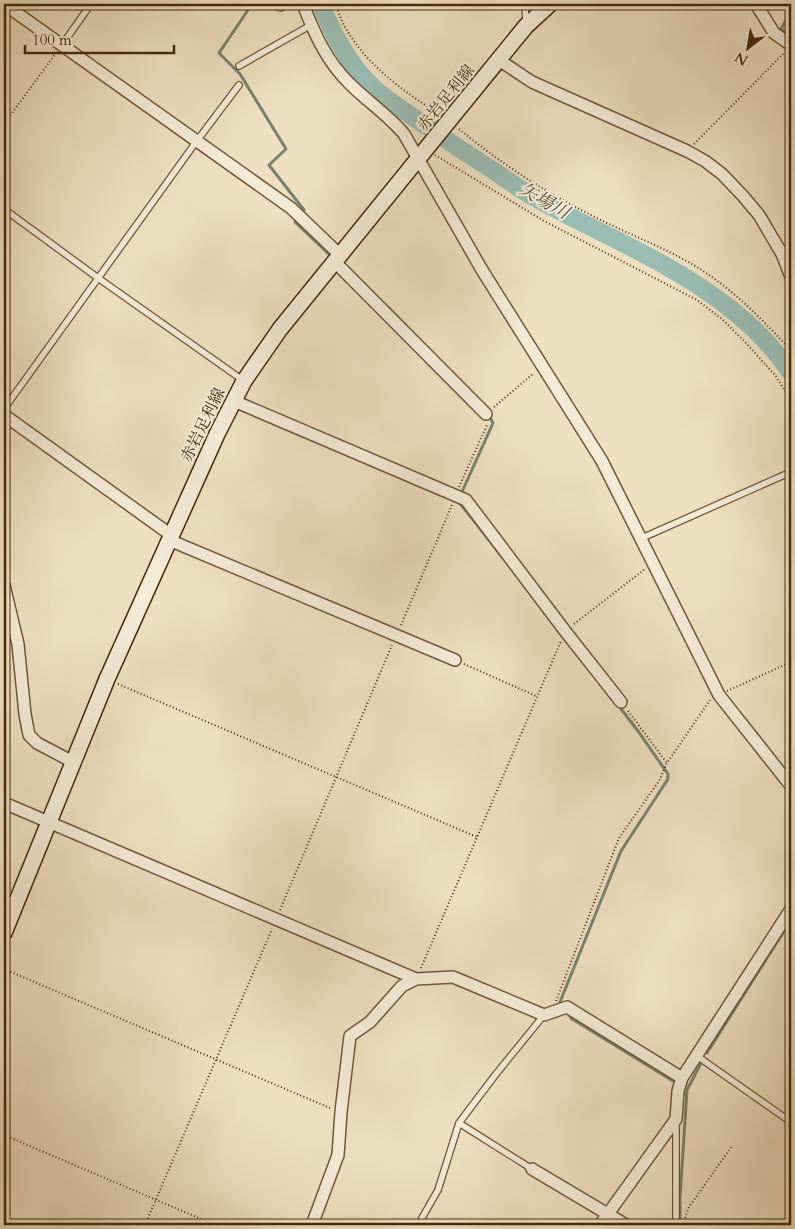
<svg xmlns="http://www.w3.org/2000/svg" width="795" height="1229" font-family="Cardo,'Noto Serif JP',serif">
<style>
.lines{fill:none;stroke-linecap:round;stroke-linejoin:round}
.stream{stroke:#778270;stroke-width:3}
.river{stroke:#99bcb3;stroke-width:18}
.service-casing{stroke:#6f5738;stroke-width:8}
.minor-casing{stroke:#6f5738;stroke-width:14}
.secondary-casing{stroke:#452a0b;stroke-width:18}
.path{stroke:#452a0b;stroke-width:2;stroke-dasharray:1 2.5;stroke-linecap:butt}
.service{stroke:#f3ead6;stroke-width:5.5}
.minor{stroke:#f3ead6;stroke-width:11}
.secondary{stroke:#f3ead6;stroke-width:15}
.labels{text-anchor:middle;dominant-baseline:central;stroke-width:4;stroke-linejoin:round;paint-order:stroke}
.street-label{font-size:16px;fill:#452a0b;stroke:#f3ead6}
.water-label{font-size:18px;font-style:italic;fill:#5a4e35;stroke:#f3ead6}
</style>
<rect width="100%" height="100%" fill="#eddfc0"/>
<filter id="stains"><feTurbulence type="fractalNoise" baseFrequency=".004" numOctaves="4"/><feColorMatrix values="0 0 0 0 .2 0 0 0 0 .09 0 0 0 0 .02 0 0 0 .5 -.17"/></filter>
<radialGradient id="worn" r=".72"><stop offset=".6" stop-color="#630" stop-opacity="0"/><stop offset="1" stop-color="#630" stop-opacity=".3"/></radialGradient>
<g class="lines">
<path class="stream" d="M252 4 219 53 240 74 286 149 269 165 304 210 295 222 332 257
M791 11 781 29 791 35
M389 308 407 327
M461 494 493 423 489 416
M459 500V502L503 558
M563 1006 560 1002 621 851 668 779V774L638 731 618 705
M566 1011 572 1019 678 1084
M707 1053 791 920
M680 1225V1198L687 1090 701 1063"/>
<path class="river" d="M321 4C332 33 351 68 375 89 391 103 410 115 428 127 449 142 472 157 494 171 507 180 521 190 535 198 625 248 731 284 791 373"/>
<g class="service-casing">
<path id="service" d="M267 4 281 8 288 4
M525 4 526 24
M62 45 91 4
M239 66 311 25
M4 209 98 278 244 381
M782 254 791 244
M4 409 196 142 239 85
M642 538 791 472
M697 1056 791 1122
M459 1123 532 1169
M418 1225 438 1190 459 1123 496 1074 544 1015
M676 1225V1121"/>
</g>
<g class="minor-casing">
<path id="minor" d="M4 4 291 208 340 255
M303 4C314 33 327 62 350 84 367 101 388 115 404 134L482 270 602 461 719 695 791 786
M756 4 774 33 791 45
M499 60 532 82 687 151 705 161 722 174 743 196 759 215 782 254 791 277
M335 262 486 414
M234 401 466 500 565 631 621 702
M4 415 171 535
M169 540 455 660
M4 585 18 644 25 714 29 735 37 743 73 762
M4 803 416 979
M532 1169 626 1225
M312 1225 338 1155 341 1112 350 1036 370 1022 402 986 416 979 453 977 544 1015 567 1007 682 1078
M600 1225 676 1119 678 1091 682 1078 791 909"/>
</g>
<g class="secondary-casing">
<path id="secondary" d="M4 933 107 679 217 434 244 381 280 329 447 123 526 26 550 4"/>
</g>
<path class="path" d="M335 4C339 12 341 21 346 29 368 66 403 91 439 114
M4 124 56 53
M459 129C499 162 543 191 589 214 623 232 659 245 692 264 729 286 763 319 791 351
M694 144 784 53
M435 155 544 221 697 300 723 320 745 342 775 375 791 400
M494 407 534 373
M459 487 487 425
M574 624 645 569
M401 625 452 505
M464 664 536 696
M118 684 477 837
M727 691 791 662
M628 711 667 763
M280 910 392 645
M421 968 561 641
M4 969 330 1108
M556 1001 619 838 659 781 667 763 710 700
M4 1135 215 1225
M145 1225 272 929
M685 1225V1218L689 1207 732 1146"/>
<use href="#service" class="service"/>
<use href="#minor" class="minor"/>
<use href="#secondary" class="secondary"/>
</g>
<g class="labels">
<g class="street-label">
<text transform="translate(446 98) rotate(-51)">赤岩足利線</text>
<text transform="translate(203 425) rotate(-64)">赤岩足利線</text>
</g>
<g class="water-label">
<text transform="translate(544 201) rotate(30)">矢場川</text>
</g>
</g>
<rect width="795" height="1229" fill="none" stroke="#eddfc0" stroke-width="20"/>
<rect x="5" y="5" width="785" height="1219" fill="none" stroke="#452a0b" stroke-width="2.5"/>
<rect x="10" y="10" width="775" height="1209" fill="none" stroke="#452a0b"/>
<g transform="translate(748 48) rotate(211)" stroke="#f3ead6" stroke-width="4" paint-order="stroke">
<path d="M0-4L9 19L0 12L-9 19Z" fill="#452a0b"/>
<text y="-8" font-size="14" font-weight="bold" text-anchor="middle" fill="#452a0b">N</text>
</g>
<path d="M25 45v8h149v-8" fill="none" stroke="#452a0b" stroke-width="2.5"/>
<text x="32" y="45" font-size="15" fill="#452a0b" stroke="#f3ead6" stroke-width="4" paint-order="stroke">100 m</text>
<rect width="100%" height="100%" filter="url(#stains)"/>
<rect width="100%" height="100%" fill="url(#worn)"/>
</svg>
